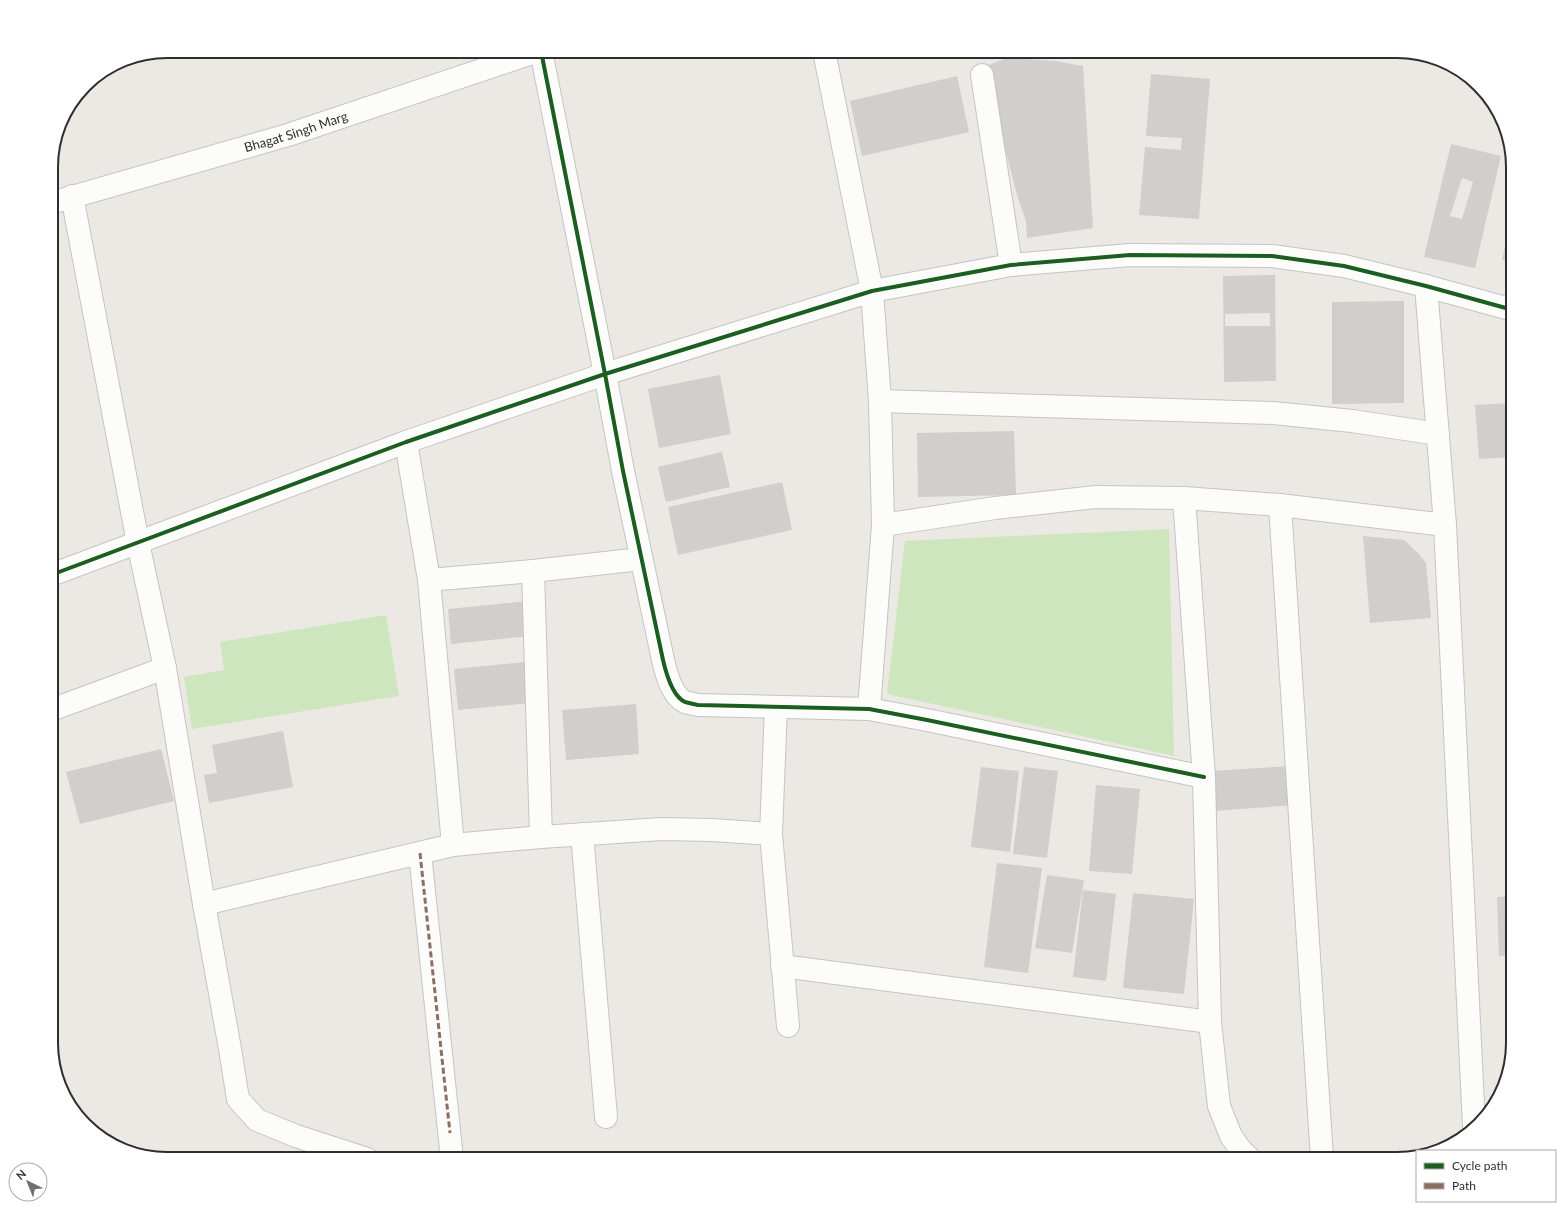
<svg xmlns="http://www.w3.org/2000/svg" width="1564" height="1210" font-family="Lato,sans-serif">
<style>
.green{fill:#cee6be}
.building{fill:#d1cecb;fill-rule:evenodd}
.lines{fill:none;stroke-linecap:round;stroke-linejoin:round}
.street-casing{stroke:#c5c4c5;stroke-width:24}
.street{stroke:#fcfcfb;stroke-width:22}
.quiet{stroke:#8d6e63;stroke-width:3;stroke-dasharray:6 3;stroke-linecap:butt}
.cycleway-casing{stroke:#fff;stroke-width:6}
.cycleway{stroke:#1b5e20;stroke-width:4}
.labels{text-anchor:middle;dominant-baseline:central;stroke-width:3;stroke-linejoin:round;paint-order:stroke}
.street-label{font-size:13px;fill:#2e2e2e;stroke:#fff}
.rim{fill:none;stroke:#2e2e2e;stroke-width:2}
</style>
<rect width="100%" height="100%" fill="#ece8e4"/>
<path class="green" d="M1169 529 1174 756 887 694 905 541Z
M386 615 399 696 192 729 184 677 224 670 220 642Z"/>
<path class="building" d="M1024 51V59L1055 61 1083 66 1093 228 1027 238 1026 221 1018 198 1006 153 989 65Z
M1151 74 1210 79 1199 219 1139 215 1145 147 1181 150 1182 138 1146 136Z
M957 76 969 132 862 156 850 101Z
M1451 144 1501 156 1475 268 1424 257ZM1462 178 1473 182 1462 219 1450 216Z
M1512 214H1513V262L1502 260Z
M1275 275 1276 381 1224 382 1223 276ZM1270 313V326H1225V314Z
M1404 301V403L1332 404V302Z
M720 375 731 434 659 448 648 389Z
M1513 403V457L1479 459 1475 405Z
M1014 431 1016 495 918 497 917 433Z
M722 452 730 487 666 502 658 467Z
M782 482 792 530 678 555 668 507Z
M1363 536 1404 540 1418 553 1426 563 1431 618 1370 623Z
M528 601 531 636 451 644 448 609Z
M526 662 530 703 458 710 454 669Z
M636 704 639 754 566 760 562 710Z
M283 731 293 787 209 803 204 775 217 773 212 745Z
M161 749 174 801 80 824 66 772Z
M1292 766 1294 805 1213 811 1211 771Z
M981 767 1019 771 1010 852 971 847Z
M1024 767 1058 771 1047 858 1013 854Z
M1096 785 1140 789 1132 874 1089 871Z
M997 863 1042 868 1028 973 984 967Z
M1047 875 1084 880 1072 953 1035 948Z
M1083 890 1116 894 1106 981 1073 977Z
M1133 893 1194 899 1184 994 1123 988Z
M1513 896V955L1499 956 1497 897Z"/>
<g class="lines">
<g class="street-casing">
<g id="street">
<path d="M541 51 605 374 623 471 663 660C666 673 672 696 685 702 689 703 693 704 698 705L869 709 927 720 1204 777"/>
<path d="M824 51 872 291 880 401 883 525 869 709"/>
<path d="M982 75 1011 265"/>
<path d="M72 196 138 543 165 668 204 904 230 1049 238 1099 257 1120 296 1136 367 1159"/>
<path id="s1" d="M51 203 288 135 538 51"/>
<path d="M1426 286 1445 525 1474 1126"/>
<path d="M880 401 1273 413 1352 421 1438 434"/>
<path d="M406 442 429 580 453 845"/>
<path d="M1184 498 1204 777 1210 1022 1219 1106 1231 1136 1240 1149 1250 1159"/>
<path d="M1280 505 1322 1159"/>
<path d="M883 525 995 508 1096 497 1184 498 1280 505 1445 525"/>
<path d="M533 571 541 837"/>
<path d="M51 575 406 442 605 374 872 291 1011 265 1130 255 1272 256 1344 266 1426 286 1513 310"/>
<path d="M429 580 533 571 641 559"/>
<path d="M776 707 771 834 788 1026"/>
<path d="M51 710 165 668"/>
<path d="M582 834 606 1117"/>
<path d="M420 853 452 1159"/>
<path d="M204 904 453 845 541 837 662 829 712 830 771 834"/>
<path d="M782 966 1210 1022"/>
</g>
</g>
<use href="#street" class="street"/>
<path class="quiet" d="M420 853 450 1133"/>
<g class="cycleway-casing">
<path id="cycleway" d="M541 51 605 374 623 471 663 660C666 673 672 696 685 702 689 703 693 704 698 705L869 709 927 720 1204 777
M51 575 406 442 605 374 872 291 1011 265 1130 255 1272 256 1344 266 1426 286 1513 310"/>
</g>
<use href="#cycleway" class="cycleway"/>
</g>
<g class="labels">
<g class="street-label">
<text stroke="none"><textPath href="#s1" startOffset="255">Bhagat Singh Marg</textPath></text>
</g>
</g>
<path d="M0 0H1564V1210H0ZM167 58H1397A109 109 0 0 1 1506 167V1043A109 109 0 0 1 1397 1152H167A109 109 0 0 1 58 1043V167A109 109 0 0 1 167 58Z" fill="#fff" fill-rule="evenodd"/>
<path class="rim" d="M167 58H1397A109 109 0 0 1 1506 167V1043A109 109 0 0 1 1397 1152H167A109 109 0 0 1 58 1043V167A109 109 0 0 1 167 58Z"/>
<rect x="1416" y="1150" width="140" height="52" fill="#ffffff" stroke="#ababab"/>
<rect x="1424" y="1163" width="20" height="6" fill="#1b5e20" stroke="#ababab"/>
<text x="1452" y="1170" font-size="12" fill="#2e2e2e">Cycle path</text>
<rect x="1424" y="1183" width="20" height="6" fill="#8d6e63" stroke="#ababab"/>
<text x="1452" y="1190" font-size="12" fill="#2e2e2e">Path</text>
<g transform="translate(28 1182) rotate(317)"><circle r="19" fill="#ffffff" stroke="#ababab"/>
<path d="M0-3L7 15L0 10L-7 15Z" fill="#706f6e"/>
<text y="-6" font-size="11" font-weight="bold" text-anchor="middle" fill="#2e2e2e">N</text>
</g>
</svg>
